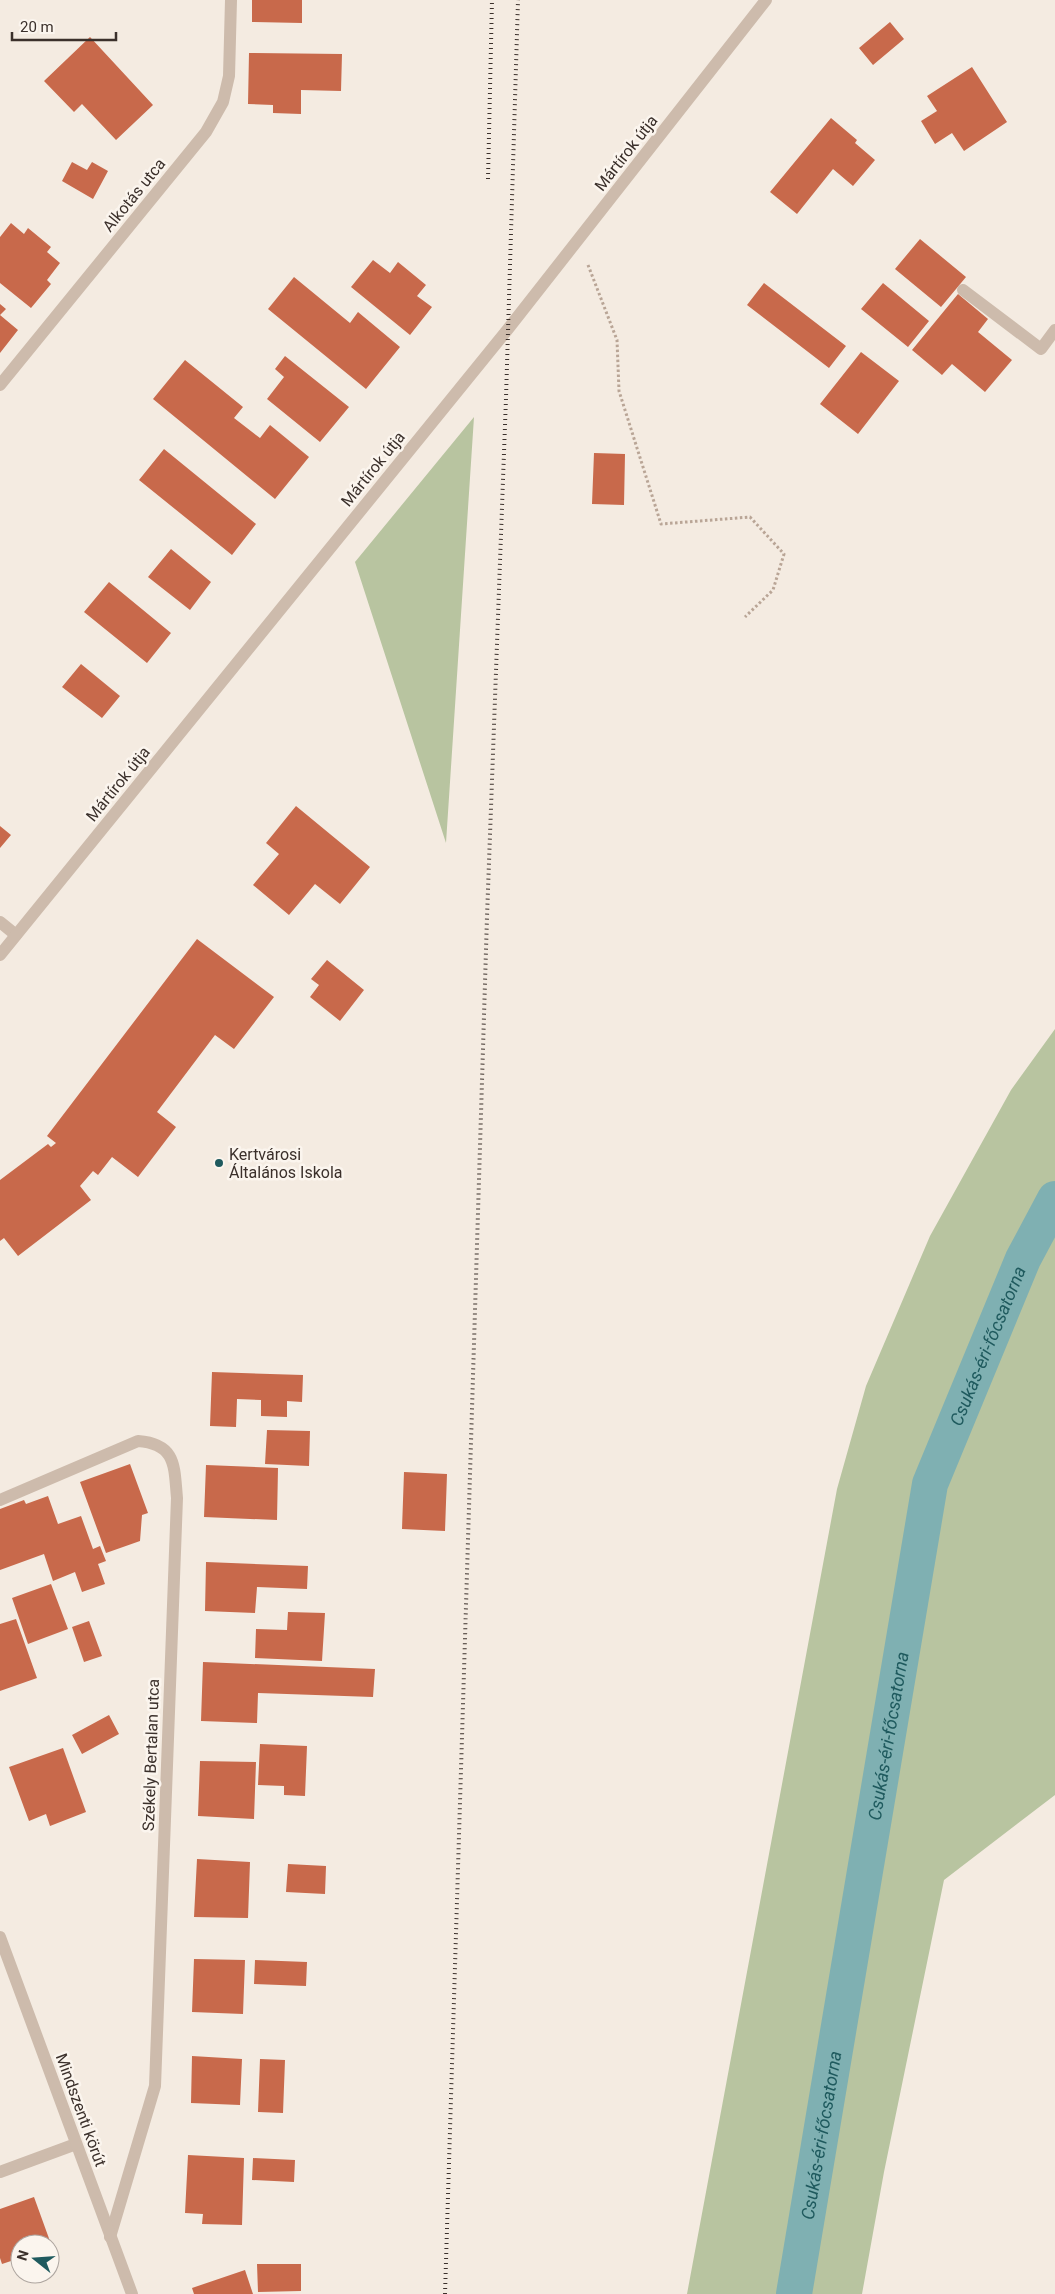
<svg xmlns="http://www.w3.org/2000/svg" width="1055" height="2294" font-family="Roboto,sans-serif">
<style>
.green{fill:#b8c4a0}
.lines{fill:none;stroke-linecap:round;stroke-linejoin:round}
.canal{stroke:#7fb0b2;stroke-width:36}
.building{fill:#c8694b}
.path{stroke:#b9a596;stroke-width:3;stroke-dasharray:2.5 2.5;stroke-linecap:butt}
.service{stroke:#cdbbac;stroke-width:12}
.minor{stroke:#cdbbac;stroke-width:12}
.tertiary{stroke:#cdbbac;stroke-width:12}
.rail{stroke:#3b302b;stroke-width:4;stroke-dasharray:1 4;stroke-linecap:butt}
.poi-dot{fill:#1f5a5e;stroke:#fbf5ee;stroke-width:2}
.labels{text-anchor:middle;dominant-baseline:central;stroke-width:5;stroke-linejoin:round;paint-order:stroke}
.street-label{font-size:16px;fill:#3b302b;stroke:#fbf5ee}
.poi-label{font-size:16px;fill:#3b302b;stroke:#fbf5ee;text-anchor:start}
.water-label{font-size:18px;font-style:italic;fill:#1f5a5e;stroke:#fbf5ee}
</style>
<rect width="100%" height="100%" fill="#f4ebe1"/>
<path class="green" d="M474 417 446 843 355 562Z
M1055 1029V1795L944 1880 884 2172 862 2294H687L837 1489 866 1386 930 1236 1011 1090Z"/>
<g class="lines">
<path class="canal" id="s1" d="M794 2294 930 1484 1023 1259 1055 1199"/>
</g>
<path class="building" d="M252 0H302V23L252 22Z
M890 22 904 39 873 65 859 48Z
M90 37 153 105 116 140 82 104 74 112 44 81Z
M249 53 342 54 341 91 301 90V114L273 113V105L248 104Z
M972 67 1007 122 964 151 952 133 935 144 921 121 937 111 927 96Z
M831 118 857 140 855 143 875 160 853 186 833 169 797 214 770 192Z
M72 162 87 170 92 162 108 171 93 199 62 181Z
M11 223 24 234 28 228 51 247 47 252 60 263 47 280 51 284 31 308 0 283V237Z
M920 239 966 277 941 307 895 269Z
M373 260 390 273 398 262 426 285 417 296 432 307 410 335 351 287Z
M294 277 350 323 358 312 400 347 366 389 268 309Z
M764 283 846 346 829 368 747 305Z
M883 283 929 321 908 347 861 309Z
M958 294 988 319 978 332 1012 360 985 392 952 364 942 375 912 350Z
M0 304 6 309 0 315 18 330 0 353Z
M861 352 899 381 858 434 820 404Z
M285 356 349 407 320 442 267 399 284 377 275 369Z
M185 360 243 407 234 418 260 438 270 425 309 457 275 499 153 399Z
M164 449 256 524 232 555 139 480Z
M594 453 625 454 624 505 592 504Z
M171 549 211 582 190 610 148 577Z
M109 582 171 633 147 663 84 612Z
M81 664 120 696 102 718 62 687Z
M296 806 370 867 340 904 315 884 289 915 253 885 279 854 266 843Z
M0 826 11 835 0 848Z
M197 939 274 997 234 1049 215 1035 157 1112 176 1127 138 1177 112 1157 98 1175 93 1171 80 1186 91 1200 18 1256 4 1238 0 1241V1180L48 1144 51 1147 56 1143 47 1136Z
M327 960 364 990 340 1021 310 997 319 985 311 979Z
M212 1372 303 1375 302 1402 287 1401V1417L261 1416V1400L237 1399 236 1427 210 1426Z
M267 1430 310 1431 309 1466 265 1464Z
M130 1464 148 1513 142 1515 140 1541 106 1553 80 1482Z
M206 1465 278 1468 277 1520 204 1517Z
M404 1472 447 1474 445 1531 402 1529Z
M48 1496 58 1524 81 1516 93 1549 100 1546 106 1561 98 1564 105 1584 82 1592 75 1572 53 1581 44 1554 0 1570V1509L24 1500 26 1504Z
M206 1562 308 1566 307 1589 257 1587 255 1613 205 1611Z
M51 1584 68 1629 28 1644 12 1598Z
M288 1612 325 1613 322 1661 255 1658 256 1629 287 1630Z
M16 1619 37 1678 0 1691V1624Z
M89 1621 102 1656 84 1662 72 1627Z
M203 1662 375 1669 373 1697 258 1693 257 1723 201 1721Z
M109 1715 119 1734 82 1754 72 1735Z
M260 1744 307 1746 305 1796 284 1795V1786L258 1785Z
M63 1748 86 1812 50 1826 46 1814 29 1821 9 1767Z
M200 1761 256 1762 254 1819 198 1816Z
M197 1859 250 1862 248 1918 194 1917Z
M288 1864 326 1866 325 1894 286 1892Z
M194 1959 245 1960 243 2014 192 2012Z
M255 1960 307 1962 306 1986 254 1984Z
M192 2056 242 2059 240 2105 191 2103Z
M260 2059 285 2060 283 2113 258 2112Z
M188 2155 244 2158 242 2225 202 2224 203 2214 185 2213Z
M253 2158 295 2160 294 2182 252 2180Z
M34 2197 51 2244H20V2258L2 2264 0 2258V2209Z
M257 2264H301V2291L258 2292Z
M245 2270 253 2294H194L192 2288Z"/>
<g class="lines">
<path class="path" d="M588 265 617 340 619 391 661 524 750 517 784 554 773 590 745 617"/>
<path class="service" d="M963 290 1041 349 1055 330"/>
<path class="minor" d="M0 385 206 132 223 102 229 76 231 0
M0 922 16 935
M0 1500 138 1441C177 1444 174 1467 177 1498L155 2086 110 2237
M0 2172 76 2144"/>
<path class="tertiary" d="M0 955 508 329 766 0
M0 1937 132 2294"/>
<path class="rail" d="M488 179 492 0
M445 2294 487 917 506 398 518 0"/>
</g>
<circle class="poi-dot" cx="219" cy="1163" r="5"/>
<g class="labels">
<g class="street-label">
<text transform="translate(626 153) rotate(-52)">Mártírok útja</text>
<text transform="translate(134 195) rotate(-51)">Alkotás utca</text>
<text transform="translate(373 469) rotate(-51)">Mártírok útja</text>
<text transform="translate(118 784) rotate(-51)">Mártírok útja</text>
<text transform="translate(151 1755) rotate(-88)">Székely Bertalan utca</text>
<text transform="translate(81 2110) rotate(70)">Mindszenti körút</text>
</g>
<g class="poi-label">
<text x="229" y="1154">Kertvárosi<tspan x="229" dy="18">Általános Iskola</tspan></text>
</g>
<g class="water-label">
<text stroke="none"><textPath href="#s1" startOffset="971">Csukás-éri-főcsatorna</textPath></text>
<text stroke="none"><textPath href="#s1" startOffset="566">Csukás-éri-főcsatorna</textPath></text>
<text stroke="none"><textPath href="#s1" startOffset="161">Csukás-éri-főcsatorna</textPath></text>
</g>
</g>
<g transform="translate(35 2259) rotate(287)"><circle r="24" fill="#fbf5ee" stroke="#aea6a0"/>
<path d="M0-4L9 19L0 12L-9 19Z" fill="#1f5a5e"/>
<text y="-8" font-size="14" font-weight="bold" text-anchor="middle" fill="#3b302b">N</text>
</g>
<path d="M12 32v8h104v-8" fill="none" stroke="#3b302b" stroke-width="2.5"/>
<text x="20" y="32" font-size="15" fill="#3b302b" stroke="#fbf5ee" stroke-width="4" paint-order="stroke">20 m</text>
</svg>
